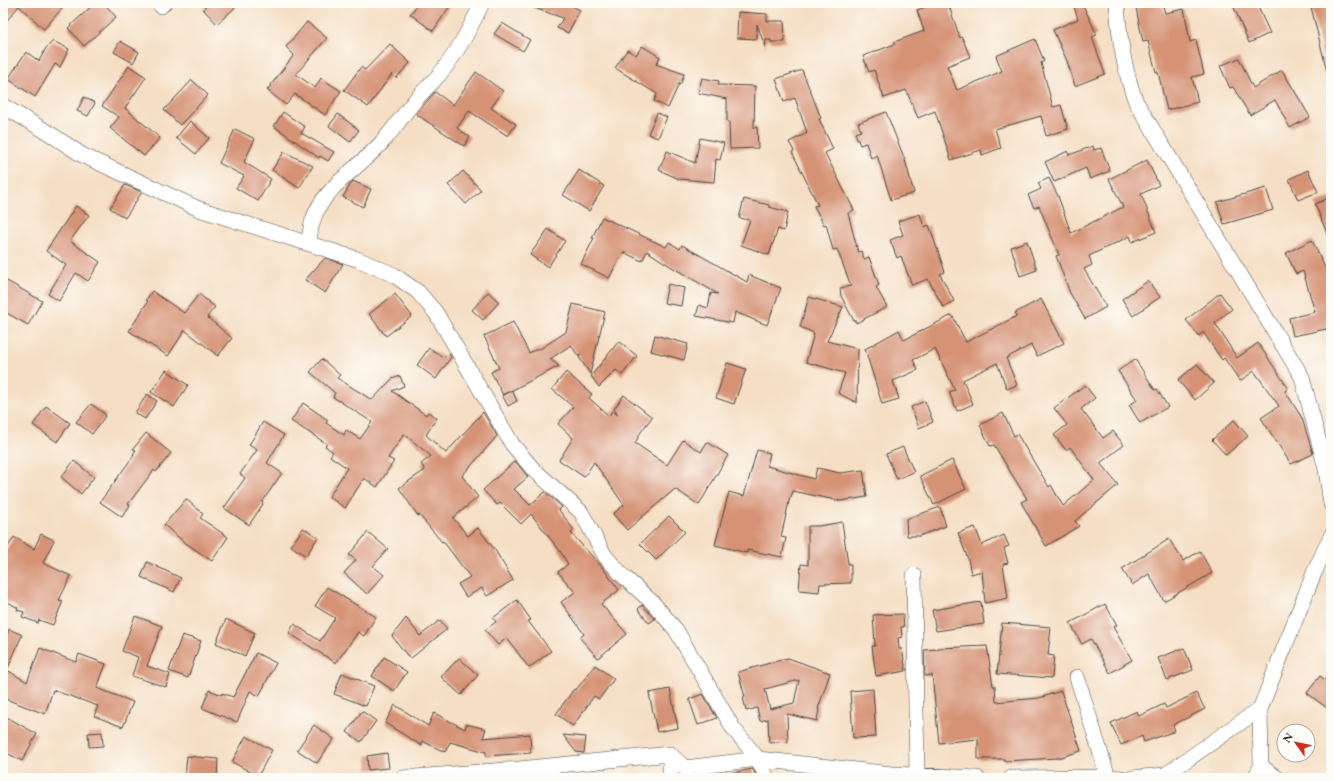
<svg xmlns="http://www.w3.org/2000/svg" width="1334" height="781" font-family="'EB Garamond',serif">
<style>
.building{fill:#d69275;fill-rule:evenodd}
.lines{fill:none;stroke-linecap:round;stroke-linejoin:round}
.minor-casing{stroke:#494642;stroke-width:16}
.minor{stroke:#fff;stroke-width:15}
</style>
<rect width="100%" height="100%" fill="#fdfcf7"/>
<filter id="ink" filterUnits="userSpaceOnUse"><feTurbulence type="fractalNoise" baseFrequency=".025" numOctaves="2"/><feDisplacementMap in="SourceGraphic" scale="8" xChannelSelector="R" yChannelSelector="G"/><feConvolveMatrix kernelMatrix="1 2 1 2 8 2 1 2 1" color-interpolation-filters="sRGB"/></filter>
<filter id="wash" filterUnits="userSpaceOnUse"><feTurbulence type="fractalNoise" baseFrequency=".012" numOctaves="4" result="noise"/><feDisplacementMap in="SourceGraphic" scale="16" xChannelSelector="R" yChannelSelector="G"/><feGaussianBlur stdDeviation="0.9" result="paint"/><feColorMatrix in="noise" values="0 0 0 0 0 0 0 0 0 0 0 0 0 0 0 0 0 1.4 0 .05"/><feComposite in="paint" operator="in"/></filter>
<g filter="url(#wash)">
<rect width="100%" height="100%" fill="#f5dec3"/>
<g id="blocks">
<path class="building" d="M3 3H67L44 29 19 6 3 25Z
M95 3H104L116 17 84 46 68 28Z
M208 3H240L217 24 203 9Z
M419 3H452L433 31 410 14Z
M526 3H566L580 10 568 33 557 28 563 18 526 5Z
M938 3H948L960 38 962 37 970 57 947 66 957 90 1002 71 996 56 1035 39 1044 61 1041 63 1053 107 1061 105 1068 129 1046 136 1041 116 995 129 1001 148 982 155 981 150 951 160 935 111 918 118 906 90 884 98 874 70 869 72 863 56 895 44 894 42 924 31 917 10Z
M1073 3H1082L1097 35 1092 37 1105 74 1075 86 1067 61 1053 30 1078 19Z
M1135 3H1162L1165 13 1184 9 1190 42 1196 40 1204 74 1192 77 1198 102 1167 110 1158 72H1156L1148 41 1143 42Z
M1232 3H1256L1270 33 1249 43Z
M1310 3H1331V70L1327 71Z
M738 12 767 14V21H784L785 42H771V40H766L765 47 757 24V39L737 38Z
M307 22 327 38 296 74 315 88 321 78 341 91 325 115 295 94 286 105 267 90 294 55 286 47Z
M502 23 530 40 523 51 494 34Z
M53 41 69 49 60 67 55 64 35 97 8 79 26 52 39 61 46 48Z
M120 41 139 52 133 63 114 52Z
M390 44 410 63 396 78 392 74 368 107 344 90 361 67 365 70Z
M642 46 660 57 656 64 684 74 681 84H679L668 108 654 101 657 94 615 68 627 50 636 55Z
M1239 58 1253 88 1282 70 1310 117 1290 128 1275 100 1250 115 1233 87 1230 88 1220 66Z
M129 66 146 77 125 108 160 138 144 156 110 128 119 117 102 106Z
M802 70 821 118 819 119 833 149 825 153 854 210 848 213 858 252 861 251 864 259 869 257 879 285 876 287 887 307 856 323V321H854L841 296 840 288 851 286 837 249 833 250 826 224 824 225 814 206 818 205 792 152 794 151 789 142 807 133 795 98 784 102 776 79Z
M476 72 503 91 491 108 516 124 508 136 469 111 457 128 470 137 464 146 416 114 435 92 453 105Z
M702 78 719 81 718 85 755 86 754 128 757 127 758 148 730 149 729 122 727 121V99L698 93Z
M192 80 208 95 180 125 164 110Z
M84 97 95 103 88 116 77 111Z
M283 112 305 127 301 133 334 152 328 161 320 156 319 158 274 126Z
M886 112 905 160 914 193 891 200 877 155 871 158 866 143 860 145 855 133 861 131 858 123Z
M657 113 667 117 658 138 648 134Z
M338 114 359 130 350 142 329 126Z
M190 121 209 138 196 154 176 138Z
M235 129 255 139 244 162 271 179 258 201 236 188 244 176 219 163Z
M700 138 724 143 720 160 716 159 714 182 679 179 659 170 667 151 695 163Z
M1093 146 1094 150 1101 148 1110 171 1090 179 1086 168 1054 182 1045 162 1068 151 1069 155Z
M284 152 313 166 299 188 272 170Z
M1147 160 1159 185 1141 194 1156 232 1132 242 1130 236 1089 256 1092 265 1084 269 1106 307 1085 319 1070 293 1056 256 1059 255 1039 206 1034 208 1028 195 1041 189 1038 183 1049 178 1058 196 1071 233 1123 207 1109 179Z
M579 170 604 186 589 211 563 195Z
M1308 170 1318 192 1298 200 1289 179Z
M463 171 481 190 466 204 448 185Z
M353 181 371 189 363 207 343 197 350 185Z
M125 185 142 192 125 218 110 208Z
M1266 188 1273 210 1224 224 1217 202Z
M1331 197V243L1315 204Z
M744 199 769 205V207L788 212 784 231 778 229 769 255 741 245 750 220 739 218Z
M76 206 89 215 70 241 100 262 88 281 76 273 59 301 48 294 66 265 46 251Z
M920 214 924 227 929 225 945 272 940 274 954 301 943 307 928 279 912 285 901 256 897 258 890 240 903 235 898 221Z
M602 217 666 247 669 242 680 249 682 245 747 282 749 275 781 288 767 325 735 312 733 323 696 316 699 305 708 308 711 293 718 294 670 266 647 251 642 261 623 252 609 278 581 264 594 238H592Z
M548 229 565 241 548 267 530 255Z
M1312 240 1328 274 1331 273V328L1293 336 1289 318 1315 312 1303 271 1296 274 1286 253Z
M1027 241 1037 270 1020 276 1011 247Z
M325 258 343 264 325 293 305 280Z
M7 281 42 301 28 325 3 311V288Z
M1148 281 1160 297 1133 316 1122 299Z
M668 284 684 288 681 306 664 303Z
M152 291 184 313 199 294 215 307 207 317 232 338 218 356 185 330 168 356 129 331 148 301 146 300Z
M488 292 499 302 483 320 472 310Z
M1220 293 1232 309 1215 323 1237 358 1258 343 1288 388 1285 391 1302 418 1313 454 1291 464 1261 418 1279 406 1254 371 1240 381 1224 358 1222 360 1203 332 1199 336 1186 320Z
M395 294 412 316 386 336 369 314Z
M809 297 843 307 827 341 858 349 857 403 838 393 845 373 806 362 814 333 800 327Z
M1041 299 1064 343 1037 356 1031 345 1006 358 1017 385 1007 389 997 363 963 380 973 404 957 411 949 392 955 390 935 349 913 360 918 370 893 381 899 399 882 404 865 349 899 330 904 340 952 315 966 342 1017 316 1015 313Z
M573 304 605 312 590 374 579 357 581 354 578 356 571 345 550 359 559 366 503 395 491 372 499 368 484 336 513 322 529 353 539 348 540 349 566 332Z
M655 335 688 344 684 360 651 351Z
M619 341 637 356 622 375 616 370 599 387 591 376Z
M429 348 443 357 449 354 451 357 436 379 417 365Z
M322 359 340 375 337 378 372 400 392 379 400 376 404 386 392 391 426 415 428 412 437 418 426 435 446 453 483 412 497 436 462 476 478 497 453 518 468 536 478 528 495 550 513 580 487 596 482 588 466 597 458 584 470 577 443 541 442 542 419 515 418 516 399 488 425 470 421 464 431 456 404 434 388 458 394 461 377 487 364 478 345 508 329 497 347 468 330 456 333 452 325 446 327 444 291 421 303 403 328 420 326 423 344 435 346 430 360 439 372 422 333 397 335 393 310 372Z
M1135 359 1155 390 1157 389 1168 407 1140 423 1129 405 1137 400 1118 371Z
M727 363 746 369 734 404 716 398Z
M1197 364 1214 383 1195 400 1178 380Z
M166 370 188 385 174 407 151 392Z
M566 372 592 394 589 398 609 416 612 411 618 415 614 409 624 395 652 417 638 436H639L635 443 667 465 683 440 701 452 707 442 728 455 699 505 675 489 627 530 613 514 624 505 594 462 584 477 559 460 573 438 558 424 573 407 552 389Z
M1085 385 1095 398 1081 409 1103 438 1113 431 1124 445 1100 463 1118 485 1075 521 1079 526 1046 546 1021 502 1027 499 994 445 990 446 980 425 1003 413 1014 436 1017 434 1049 487 1051 485 1063 506 1094 480 1070 447 1066 450 1054 435 1067 425 1054 408Z
M512 390 517 401 508 406 502 395Z
M147 394 157 401 145 419 135 413Z
M925 401 933 422 919 428 911 407Z
M91 404 106 415 92 434 76 422Z
M46 406 70 423 57 442 33 425Z
M1234 420 1248 436 1226 455 1212 440Z
M263 422 284 435 267 463 282 473 262 502 263 504 249 525 224 508 245 478 240 474 257 450 249 445Z
M146 433 171 453 156 472 154 470 128 504 130 505 122 517 100 502 134 455 133 454 136 450 133 449Z
M903 447 914 472 897 479 886 454Z
M757 450 770 453 767 466 814 479 817 468 840 473 863 470 867 497 840 501 793 491 791 497H790L781 537 786 538 782 557 747 550V553L715 545 729 492 744 496Z
M952 460 966 489 934 505 920 476Z
M74 461 94 477 81 494 61 477Z
M515 461 528 477 514 489 530 505 545 492 562 507 559 510 574 530 571 533 602 567 619 590 601 604 627 634 598 658 580 638 584 634 561 602 575 592 558 572 568 564 560 551 531 514 521 524 500 503 497 505 483 490Z
M186 499 203 514 200 518 228 537 212 561 184 542 164 525Z
M940 507 946 526 919 536H907L906 519Z
M669 516 685 532 656 560 640 544Z
M842 522 848 564H851V583L820 584 819 592 799 590 801 564 808 565V526H819Z
M975 527 982 545 1004 535 1009 546 1004 548 1008 563 1003 564 1008 598 985 603 982 571 971 574 968 559 958 533Z
M303 528 318 537 306 556 291 546Z
M368 532 388 549 373 566 384 575 367 594 344 573 356 560 349 555Z
M41 534 54 540 43 563 71 576 59 600 63 601 53 625 39 620 38 623 22 617 24 612 17 610 18 608 3 599V555L14 537 34 549Z
M1169 539 1183 561 1200 551 1212 573 1164 601 1149 574 1132 585 1122 569Z
M147 562 181 578 174 592 141 577Z
M327 587 376 617 364 636 358 632 336 663 289 633 294 624 320 641 335 618 315 606Z
M517 600 531 620 528 621 551 651 529 668 507 638 498 645 485 630 496 622 493 618Z
M981 602 984 624 936 631 932 610Z
M1105 604 1117 625 1113 627 1132 660 1110 673 1091 639 1082 644 1070 623Z
M642 605 655 619 649 623 638 609Z
M903 614 904 627H901L902 637 898 638 899 649H902L906 671 876 676 872 646H875L873 615Z
M135 616 162 626 147 666 170 674 166 687 132 676 138 657 122 651Z
M406 618 420 636 440 620 447 629 410 659 392 636Z
M226 619 255 633 245 656 216 643Z
M1002 623 1051 627 1048 655 1054 656 1052 678 997 674Z
M9 629 22 635 7 670 27 682 40 648 76 662 79 654 106 664 97 688 133 702 123 727 94 716 98 706 53 690 45 714 3 698V644Z
M182 635 201 641 188 678 169 671Z
M987 646 993 686H995L996 702 1039 698 1061 691 1081 751 1058 758 1004 761V759H978V739L939 743 932 675 925 676 924 650 938 649V648Z
M1184 648 1193 670 1167 680 1158 658Z
M256 653 276 663 259 696 250 691 237 722 202 708 209 690 222 695V693L233 697Z
M384 657 407 672 394 691 372 676Z
M459 658 478 675 461 695 441 677Z
M788 658 830 673 818 709H819L817 721 787 714 788 742 769 743 768 719 760 721 757 708 746 711 743 697H745L738 672ZM799 680 794 703 770 709 765 689Z
M595 665 614 679 599 699 594 696 573 726 556 714 574 689 576 690Z
M342 673 374 686 366 706 334 694Z
M1320 676 1331 684V711L1307 693Z
M670 689 678 728 657 732 649 693Z
M873 689 876 737 853 738 850 691Z
M1196 693 1205 709 1173 725 1175 731 1144 742 1142 736 1121 745 1111 723 1137 711 1139 716 1164 704 1166 708Z
M703 694 717 718 698 725 689 699Z
M395 705 428 726 434 713 465 729 466 724 486 729 483 738 530 734 531 753 486 756V752L450 742 445 752 422 741V746L385 723Z
M362 711 376 721 361 742 347 732Z
M3 715 37 734 22 761 3 751Z
M314 725 334 739 317 763 297 750Z
M102 732 103 746 89 747 88 733Z
M563 735 586 737 584 753 576 752Z
M246 736 272 750 258 776 232 762Z
M387 753 389 768 368 770 367 756Z
M187 756 218 759 217 778H185Z
M753 769 757 778H733L732 773Z"/>
</g>
</g>
<g filter="url(#ink)">
<use href="#blocks" fill-opacity="0" stroke="#494642" stroke-width="1"/>
<g class="lines">
<g class="minor-casing">
<path id="minor" d="M1117 3C1119 37 1124 71 1136 102L1302 377 1326 469 1331 504
M161 6 164 3
M3 106 49 133 82 155 199 209 357 259 394 275 418 292 436 313 512 444 533 469 581 512 605 556 622 575 653 603 676 630 733 728 758 759 767 778
M309 244C310 236 310 228 313 220 323 187 362 166 383 141 394 129 403 115 413 103 421 93 430 85 438 76 457 54 470 29 482 3
M914 575 917 776
M1077 677 1108 777
M670 754V778
M1261 766 1277 778
M402 778 519 769 670 754 685 768 758 759 892 774 977 778
M1011 778 1108 777 1122 778
M1132 778 1165 775 1260 709
M1255 778 1261 766 1260 709 1314 573 1331 536"/>
</g>
<use href="#minor" class="minor"/>
</g>
</g>
<rect width="1334" height="781" fill="none" stroke="#fdfcf7" stroke-width="16"/>
<g transform="translate(1296 743) rotate(303)"><circle r="19" fill="#fdfcf7" stroke="#a9a8a5"/>
<path d="M0-3L7 15L0 10L-7 15Z" fill="#c8321e"/>
<text y="-6" font-size="11" font-weight="bold" text-anchor="middle" fill="#2b2b2b">N</text>
</g>
</svg>
